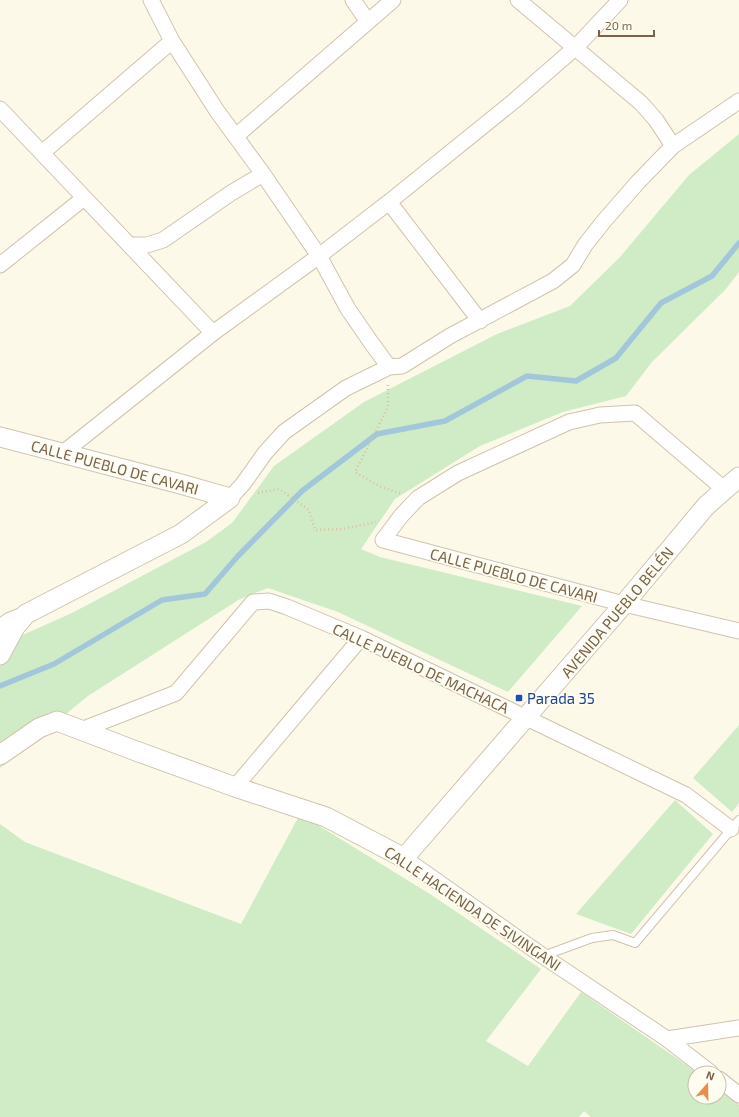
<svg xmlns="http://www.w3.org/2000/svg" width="739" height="1117" font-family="'Exo 2',sans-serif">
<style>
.green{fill:#cfecc6}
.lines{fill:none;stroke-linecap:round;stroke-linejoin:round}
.stream{stroke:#a2c7da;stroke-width:5.5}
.service-casing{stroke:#d0c3ae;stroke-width:10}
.minor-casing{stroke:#d0c3ae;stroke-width:17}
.tertiary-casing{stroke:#d0c3ae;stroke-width:21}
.path{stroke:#d9c1a2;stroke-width:2.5;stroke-dasharray:1 3;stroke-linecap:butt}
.service{stroke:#fff;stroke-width:8}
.minor{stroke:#fff;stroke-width:15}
.tertiary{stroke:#fff;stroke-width:19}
.transit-dot{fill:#1a4fb4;stroke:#fffcf0;stroke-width:1.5}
.labels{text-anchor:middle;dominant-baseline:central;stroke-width:3.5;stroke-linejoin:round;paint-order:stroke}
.street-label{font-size:15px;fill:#79644b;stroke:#fffcf0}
.transit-label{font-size:15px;fill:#164399;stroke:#fffcf0;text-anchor:start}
</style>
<rect width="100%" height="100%" fill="#fdf9e9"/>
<path class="green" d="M739 134V272L726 289 652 362 626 396 563 412 480 446 395 499 361 549 380 557 582 606 508 692 338 612 268 588 240 599 88 696 0 768V645L72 613 206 542 232 523 274 466 364 402 497 334 570 306 620 257 689 175Z
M739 725V803L732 812 693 778Z
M675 800 713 834 631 934 576 914Z
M300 814 430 894 541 969 486 1041 528 1066 581 992 698 1073H695V1097H719V1089L739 1105V1117H591L584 1111 579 1117H0V824L25 842 241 924Z"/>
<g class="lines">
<path class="stream" d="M0 686 54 664 162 600 205 594 238 556 302 491 377 434 445 421 527 376 576 381 616 358 661 303 712 276 739 243"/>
<g class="service-casing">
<path id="service" d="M543 956 592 938 613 935 635 943 739 820"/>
</g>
<g class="minor-casing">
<path id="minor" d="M151 0 172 41 217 111 263 174 319 256 348 309 370 341 389 367
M353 0 368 22
M518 0 641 103 656 120 673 146
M0 109 213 333
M236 136 393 0
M42 153 172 41
M389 202 480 321
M130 245H147L163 240 231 193 263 174
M0 265 84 198
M63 453 213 333 319 256 389 202 514 101 576 47 620 0
M725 490 635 413 600 415 569 422 458 473 418 498 401 516 383 540 624 604 739 631
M230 498 243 484 265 453 284 432 346 388 389 367 402 366 450 336 553 281 573 265 585 245 604 221 638 182 673 146 739 101
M0 627 10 620 26 614
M81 730 176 693 253 602 269 601 287 607 361 638 686 795 731 829
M235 787 361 638
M404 858 543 956 667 1039 711 1073
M667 1039 739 1028
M719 1079 739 1095"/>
</g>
<g class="tertiary-casing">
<path id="tertiary" d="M0 437 177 483 230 498
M0 655 15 627 26 614 181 534 230 498
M0 755 39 728 57 721 136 751 235 787 326 817 404 858 624 604 706 506 739 477"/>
</g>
<path class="path" d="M388 385V407L355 472 383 488 400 493
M258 493 279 489 309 510 315 530 342 529 376 522"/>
<use href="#service" class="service"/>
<use href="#minor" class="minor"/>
<use href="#tertiary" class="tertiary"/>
</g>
<rect class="transit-dot" x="515" y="694" width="8" height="8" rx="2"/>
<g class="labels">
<g class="street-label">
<text transform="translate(115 467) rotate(15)">CALLE PUEBLO DE CAVARI</text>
<text transform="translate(514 575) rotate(15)">CALLE PUEBLO DE CAVARI</text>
<text transform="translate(617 612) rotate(-50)">AVENIDA PUEBLO BELÉN</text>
<text transform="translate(421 668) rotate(25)">CALLE PUEBLO DE MACHACA</text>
<text transform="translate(473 908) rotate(34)">CALLE HACIENDA DE SIVINGANI</text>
</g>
<g class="transit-label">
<text x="527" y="698">Parada 35</text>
</g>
</g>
<g transform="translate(707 1085) rotate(20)"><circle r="19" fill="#fffcf0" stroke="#c9bfae"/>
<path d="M0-3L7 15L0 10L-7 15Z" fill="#e98c4c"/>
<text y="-6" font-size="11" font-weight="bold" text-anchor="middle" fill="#79644b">N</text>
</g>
<path d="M599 30v6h55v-6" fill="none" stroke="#79644b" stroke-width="2"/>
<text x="605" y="30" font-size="12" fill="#79644b" stroke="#fffcf0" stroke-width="3" paint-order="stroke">20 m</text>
</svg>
